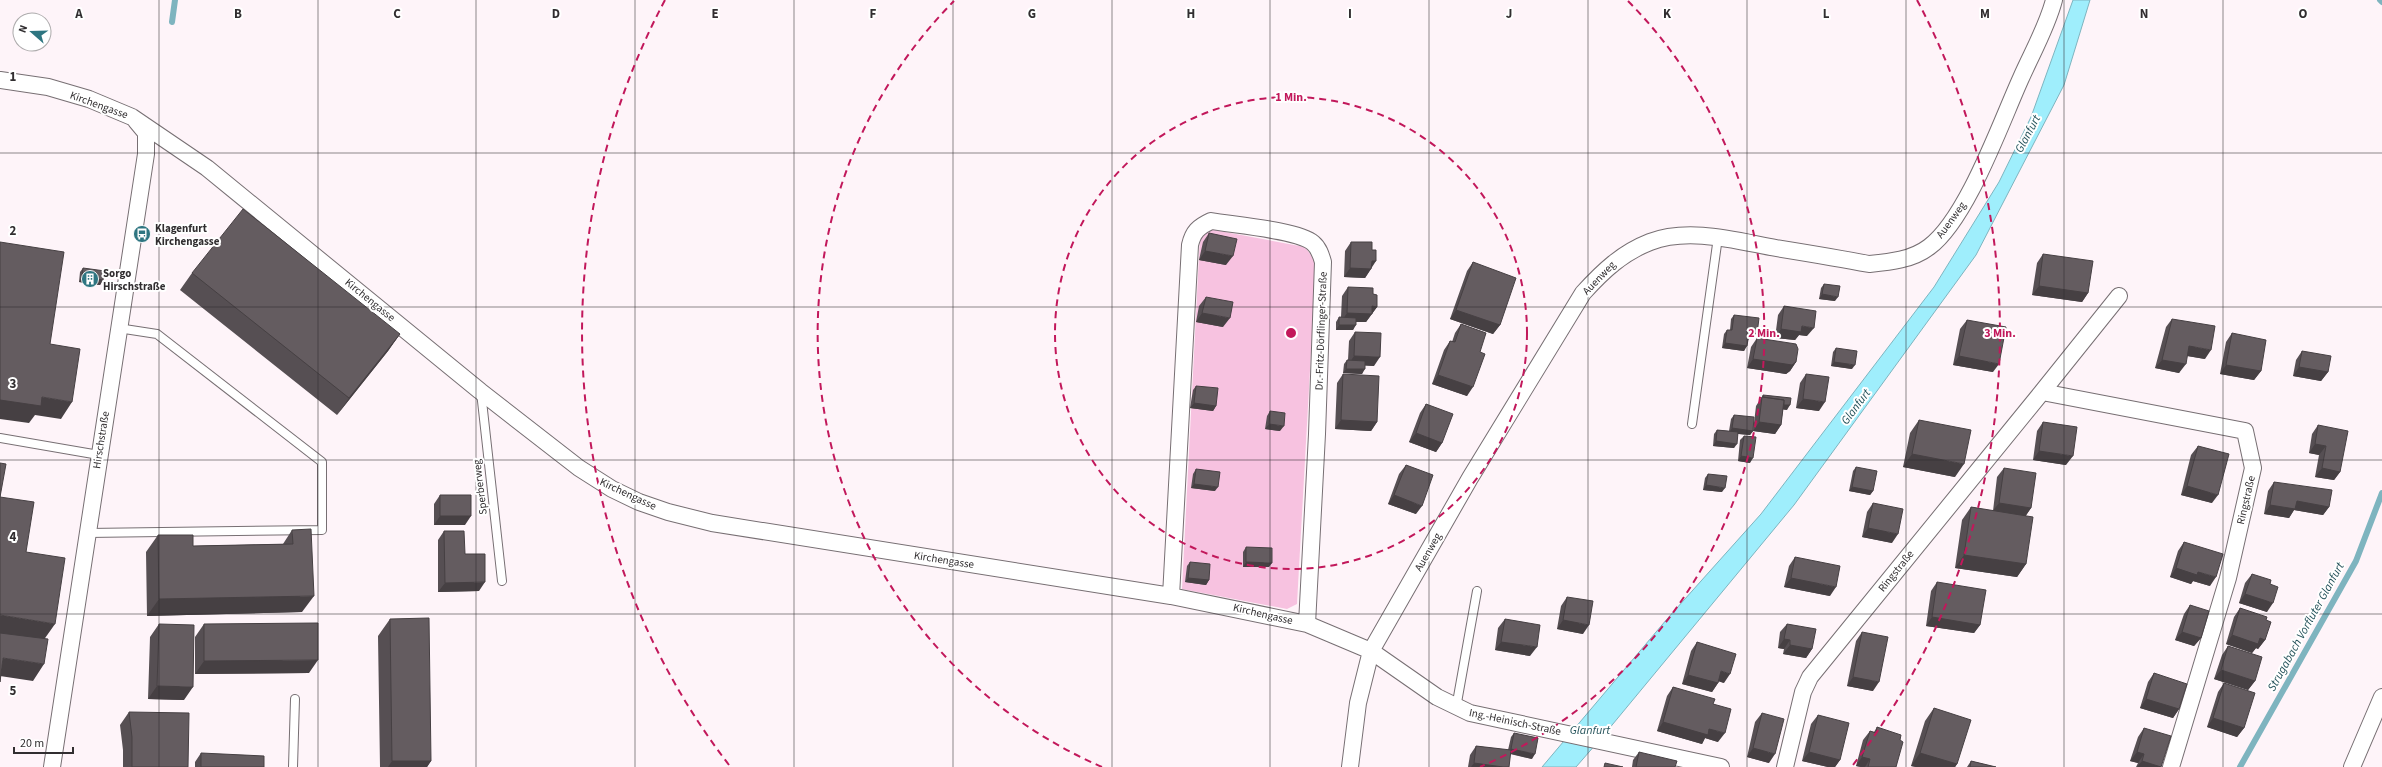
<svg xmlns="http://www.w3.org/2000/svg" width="2382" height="767" font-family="'Source Sans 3',sans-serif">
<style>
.green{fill:#f7c2e0}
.water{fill:#9feefc;stroke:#7eb4bf}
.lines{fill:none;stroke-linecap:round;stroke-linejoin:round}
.stream{stroke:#7eb4bf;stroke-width:6}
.lane-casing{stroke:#776f73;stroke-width:10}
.street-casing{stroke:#776f73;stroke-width:18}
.lane{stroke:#fff;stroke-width:8}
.street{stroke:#fff;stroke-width:16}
.wall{fill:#564f53}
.shaded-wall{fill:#464043}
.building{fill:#645c60;stroke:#464043}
.grid{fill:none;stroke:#312e30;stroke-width:1;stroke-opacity:0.55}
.ring{fill:none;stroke:#c2185b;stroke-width:2;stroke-dasharray:7 5}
.labels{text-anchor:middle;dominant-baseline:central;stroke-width:4;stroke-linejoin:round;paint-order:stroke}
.street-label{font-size:11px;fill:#312e30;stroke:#fff}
.poi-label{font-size:11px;font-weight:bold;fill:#312e30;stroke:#fff;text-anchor:start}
.water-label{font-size:12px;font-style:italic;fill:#24525a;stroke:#fff}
.grid-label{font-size:13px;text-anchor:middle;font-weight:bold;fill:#312e30;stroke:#fff;stroke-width:4;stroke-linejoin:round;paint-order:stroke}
.centre{fill:#c2185b;stroke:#fff;stroke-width:2}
.ring-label{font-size:12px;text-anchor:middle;font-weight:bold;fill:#c2185b;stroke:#fff;stroke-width:4;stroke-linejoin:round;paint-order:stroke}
</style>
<rect width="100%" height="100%" fill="#fef4f9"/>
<path class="green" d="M1209 229 1305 247 1316 262 1297 604 1287 609 1182 589 1200 236Z"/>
<path class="water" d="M2073 0H2090L2064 85 1976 255 1794 505 1603 736 1576 767H1542L1667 619 1761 514 1934 287 1999 182 2031 117Z"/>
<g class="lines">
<path class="stream" d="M2380 0 2382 2
M172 22 175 0
M2240 767 2356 561 2382 493"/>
<g class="lane-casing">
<path id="lane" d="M481 392 502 581
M1692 424 1718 237
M0 438 99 455
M87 533 322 530V462L157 334 118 328
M1456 708 1477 591
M293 767 295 699"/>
</g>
<g class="street-casing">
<path id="street" d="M0 80 48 87 89 99 132 117 207 168 480 391 579 468 612 489 639 502 668 512 712 523 1171 596 1307 624 1371 651 1437 697 1470 713 1721 767
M2042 392 2119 296
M1171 596 1190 245C1193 232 1198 227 1211 221 1233 225 1298 230 1313 243 1319 248 1321 255 1323 262L1317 434 1307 624
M52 767 146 154V133L136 121
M1350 767 1358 703 1371 651 1470 478 1583 293C1603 271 1622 253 1650 242 1689 227 1737 241 1776 248 1807 253 1838 258 1869 264 1890 262 1912 260 1929 247 1967 219 2001 122 2021 78 2032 53 2047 27 2054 0
M1785 767 1803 692 1810 677 2042 392 2245 431 2253 468 2228 578 2171 767
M2352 767 2382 697"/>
</g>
<use href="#lane" class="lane"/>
<use href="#street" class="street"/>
</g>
<path class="wall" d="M1209 233 1226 265 1199 260 1203 242Z
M1351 242 1371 268V269L1365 278 1344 277 1345 251Z
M2043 254 2088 293 2082 302 2032 295 2037 263Z
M1473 262 1500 325 1493 334 1450 319 1467 271Z
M83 268 103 280 100 285 79 282 80 272Z
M192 273 400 334 388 351 337 415 180 290Z
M1824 284 1835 301 1819 299 1821 288Z
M1348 287 1373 294 1377 307 1366 322H1356L1353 330H1336V322L1339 317H1341L1342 296Z
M1206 297 1223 327 1196 322 1199 306Z
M1784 306 1807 336 1799 335 1795 340 1775 338 1778 315Z
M1734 315 1754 338H1749L1744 351 1722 348 1724 334 1727 330H1730L1731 319Z
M2172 319 2205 359 2187 356 2179 373 2155 368 2166 327Z
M1967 320 1993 372 1953 365 1960 329Z
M1461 324 1480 352 1467 396 1432 384 1444 350 1450 341 1452 342 1455 333Z
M1355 332 1374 366 1365 365 1362 374 1343 373 1344 364 1347 360H1348L1349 341Z
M2232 333 2261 371 2254 380 2220 374 2226 342Z
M1757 338 1796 362 1790 371 1786 374 1747 368 1751 347Z
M1836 348 1852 369 1831 366 1833 352Z
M2302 351 2328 372 2321 381 2293 376 2296 360Z
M1343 374 1377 422 1371 431 1335 429 1337 383Z
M1806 374 1819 411 1796 408 1800 383Z
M1196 386 1216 406 1213 411 1190 408 1193 390Z
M1763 395 1787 410 1783 409 1781 425 1775 434 1753 431 1756 406Z
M1426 404 1442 443 1436 452 1409 442 1420 413Z
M1270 411 1280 431 1265 429 1267 416Z
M1734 415 1753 431 1750 435 1738 434 1734 448 1713 446 1714 434 1717 430 1729 431 1731 419Z
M1919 420 1955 477 1903 467 1910 433Z
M2043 422 2066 465 2033 460 2037 431Z
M2318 425 2340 472 2334 480 2315 477 2319 455 2309 453 2312 434Z
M1744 436 1750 463 1738 461 1740 440Z
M2198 446 2212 503 2181 495 2191 455Z
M1406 465 1416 514 1388 504 1399 474Z
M1856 467 1873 491 1870 495 1849 491 1853 471Z
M2004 468 2031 508 2026 515V564L2017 577 1955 568 1962 520 1971 507 1993 511 1997 477Z
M1196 469 1215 491 1191 488 1193 474Z
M1708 474 1722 492 1703 490 1705 478Z
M2274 482 2329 507 2323 515 2294 510 2289 518 2264 514 2268 491Z
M440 495 465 525H434V504Z
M1873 503 1892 543 1862 537 1867 512Z
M292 530 302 612 147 616 146 552 158 535 193 546 283 544Z
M444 531 479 591 438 592V540Z
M2184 542 2210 586 2193 581 2191 584 2170 577 2178 551Z
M1246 547 1269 567H1243V552Z
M1795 557 1830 596 1784 587 1789 566Z
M1190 562 1209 580 1206 585 1185 582 1187 566Z
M2252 574 2270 584 2267 612 2239 603 2245 583Z
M1937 582 1980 625 1974 633 1926 626 1931 591Z
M1567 597 1583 634 1557 629 1561 606Z
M2190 605 2201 638 2194 646 2175 640 2184 614Z
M2240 608 2266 620 2265 640 2258 649 2256 648 2252 653 2226 644 2234 617Z
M390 619 431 761 427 767H380L378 636Z
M1505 619 1530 656 1495 650 1498 628Z
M159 624 184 700 148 699 150 637Z
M204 624 309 673 195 674V637Z
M1787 624 1812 649 1806 658 1783 654 1784 649 1778 648 1780 632Z
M1862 632 1873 691 1847 686 1856 641Z
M1697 642 1724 683 1718 681V683L1712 692 1682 684 1691 651Z
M2228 646 2255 681 2248 690 2214 679 2222 655Z
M2154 673 2179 709 2173 718 2140 708 2148 682Z
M2224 683 2244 728 2237 737 2207 727 2218 692Z
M1673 687 1713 704 1718 742 1705 738 1702 744 1657 731 1667 696Z
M1934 708 1957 764 1955 767H1916L1911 766 1925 721Z
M129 712 188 767H123V750L120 725Z
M1762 713 1769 763 1747 757 1755 722Z
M1818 715 1840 760 1835 767H1828L1802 761 1811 724Z
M1877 727 1900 740 1896 767H1861L1856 766 1863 740 1870 731 1874 732Z
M2144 728 2161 767H2136L2138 763 2130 761 2138 737Z
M1514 733 1532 759 1510 754 1509 767H1468L1470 755 1476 746 1508 750 1511 737Z
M1639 752 1675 767H1632L1633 760Z
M201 753 264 767H195V762Z
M1971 761 1996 767H1967Z"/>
<path class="shaded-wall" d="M1205 251 1233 256 1226 265 1199 260Z
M1372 261H1376L1365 278 1344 277 1350 268Z
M82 277 103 280 100 285 79 282Z
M2039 286 2088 293 2082 302 2032 295Z
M1822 294 1838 297 1835 301 1819 299Z
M1372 306 1377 307 1366 322H1341L1347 313Z
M1456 310 1500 325 1493 334 1450 319Z
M1202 313 1230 318 1223 327 1196 322Z
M1339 325H1356L1353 330H1336Z
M1802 326 1814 328 1807 336 1799 335 1795 340 1775 338 1781 329Z
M1749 333 1757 334 1754 338 1746 337Z
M400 334 388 351 337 415 349 398Z
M1725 343 1747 346 1744 351 1722 348Z
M2189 346 2211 350 2205 359 2182 355Z
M1354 356 1380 357 1374 366 1348 365Z
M1959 356 1999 364 1993 372 1953 365Z
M1753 359 1796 362 1790 371 1786 374 1747 368Z
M2162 360 2186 364 2179 373 2155 368Z
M1834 362 1855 365 1852 369 1831 366Z
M2226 365 2261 371 2254 380 2220 374Z
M2299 367 2328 372 2321 381 2293 376Z
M1346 369H1365L1362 374 1343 373Z
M1438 375 1473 387 1467 396 1432 384Z
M42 397 72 402 61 419 35 415 29 423 0 419V400Z
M1803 399 1825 402 1819 411 1796 408Z
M1762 402 1790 405 1787 410 1761 407Z
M1194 403 1216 406 1213 411 1190 408Z
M1341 420 1377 422 1371 431 1335 429Z
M1759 422 1781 425 1775 434 1753 431Z
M1269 424 1284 426 1280 431 1265 429Z
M1732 428 1753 431 1750 435 1729 433Z
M1416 433 1442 443 1436 452 1409 442Z
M1716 441 1737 444 1734 448 1713 446Z
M2315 444 2326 446 2319 455 2309 453Z
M2039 451 2073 456 2066 465 2033 460Z
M1912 454 1964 464 1955 477 1903 467Z
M1741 456 1753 458 1750 463 1738 461Z
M2322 468 2340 472 2334 480 2315 477Z
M1194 484 1218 487 1215 491 1191 488Z
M1706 485 1725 488 1722 492 1703 490Z
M2187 486 2218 495 2212 503 2181 495Z
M1852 487 1873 491 1870 495 1849 491Z
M1394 495 1422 506 1416 514 1388 504Z
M2297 501 2329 507 2323 515 2294 510 2289 518 2264 514 2270 505Z
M1999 503 2031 508 2025 517 1992 512Z
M440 516H471L465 525H434Z
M1868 528 1898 534 1892 543 1862 537Z
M1964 555 2026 564 2017 577 1955 568Z
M1246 562 1272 563 1269 567H1243Z
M2176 568 2198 572 2216 577 2210 586 2193 581 2191 584 2170 577Z
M1188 578 1209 580 1206 585 1185 582Z
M1791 578 1836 587 1830 596 1784 587Z
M485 582 479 591 438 592 445 583Z
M2245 594 2273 603 2267 612 2239 603Z
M314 596 302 612 147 616 159 599Z
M0 615 55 624 43 641 0 634Z
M1932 617 1980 625 1974 633 1926 626Z
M1563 620 1589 625 1583 634 1557 629Z
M2182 632 2201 638 2194 646 2175 640Z
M2232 635 2260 638 2265 640 2258 649 2256 648 2252 653 2226 644Z
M1784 639 1790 640 1784 649 1778 648Z
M1501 642 1537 647 1530 656 1495 650Z
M1790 645 1812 649 1806 658 1783 654Z
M3 658 44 664 33 681 0 676Z
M318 660 309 673 195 674 204 661Z
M2221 670 2255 681 2248 690 2214 679Z
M1721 671 1730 674 1724 683 1715 680Z
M1688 675 1718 683 1712 692 1682 684Z
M1853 677 1879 682 1873 691 1847 686Z
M157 686 193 687 184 700 148 699Z
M2146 699 2179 709 2173 718 2140 708Z
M2213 718 2244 728 2237 737 2207 727Z
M1663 722 1709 729 1725 733 1718 742 1705 738 1702 744 1657 731Z
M1753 748 1775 754 1769 763 1747 757Z
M1511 749 1535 754 1532 759 1508 753Z
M1809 752 1840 760 1835 767H1828L1802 761Z
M2137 752 2144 754 2138 763 2130 761Z
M1920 753 1957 764 1955 767H1916L1911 766Z
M1862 757 1870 759 1865 767H1861L1856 766Z
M392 761H431L427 767H388Z
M2142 761 2161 767H2137Z
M1474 763 1503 767H1471Z"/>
<path class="building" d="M243 209 400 334 349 398 192 273Z
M1209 233 1237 239 1233 256 1205 251Z
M0 242 64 252 50 344 80 349 72 402 42 397 41 406 0 400Z
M1351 242H1372V250H1376V261H1372L1371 269 1350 268Z
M2043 254 2093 261 2088 293 2039 286Z
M1473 262 1516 278 1500 325 1456 310Z
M83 268 105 271 103 280 82 277Z
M1824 284 1840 286 1838 297 1822 294Z
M1348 287 1373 288V294L1377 295V307L1372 306V314L1347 313Z
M1206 297 1233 302 1230 318 1202 313Z
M1784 306 1816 311 1814 328 1802 326 1801 332 1781 329Z
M1734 315 1759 318 1757 334 1749 333 1747 346 1725 343 1727 330H1732Z
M1339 317 1356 318V325H1339Z
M2172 319 2215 326 2211 350 2189 346 2186 364 2162 360Z
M1967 320 2006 327 1999 364 1959 356Z
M1461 324 1486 333 1480 352 1485 354 1473 387 1438 375 1450 341 1455 342Z
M1355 332 1381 333 1380 357 1354 356Z
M2232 333 2266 340 2261 371 2226 365Z
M1757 338 1796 344 1798 349 1796 362 1792 365 1753 359Z
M1836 348 1857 351 1855 365 1834 362Z
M2302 351 2331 356 2328 372 2299 367Z
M1347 360 1365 361V369H1346Z
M1343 374 1379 376 1377 422 1341 420Z
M1806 374 1829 377 1825 402 1803 399Z
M1196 386 1218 388 1216 406 1194 403Z
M1763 395 1791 398 1790 405H1784V400L1763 397Z
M1762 397 1784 400 1781 425 1759 422Z
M1426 404 1453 414 1442 443 1416 433Z
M1270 411 1285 413 1284 426 1269 424Z
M1734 415 1754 417 1753 431 1732 428Z
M1919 420 1971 430 1964 464 1912 454Z
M2043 422 2077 427 2073 456 2039 451Z
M2318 425 2348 431 2340 472 2322 468 2326 446 2315 444Z
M1717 430 1738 432 1737 444 1716 441Z
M1744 436 1756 437 1753 458 1741 456Z
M2198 446 2229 454 2218 495 2187 486Z
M0 463 6 464 0 497 34 502 26 552 65 558 55 624 0 615Z
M1406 465 1433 475 1422 506 1394 495Z
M1856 467 1877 471 1873 491 1852 487Z
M2004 468 2036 473 2031 508 1999 503Z
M1196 469 1220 472 1218 487 1194 484Z
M1708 474 1727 476 1725 488 1706 485Z
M2274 482 2332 490 2329 507 2297 501 2295 509 2270 505Z
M440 495H471V516H440Z
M1873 503 1903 509 1898 534 1868 528Z
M1971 507 2033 517 2026 564 1964 555Z
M311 529 314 596 159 599 158 535H193V546L293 544 292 530Z
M444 531H464L465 554H485V582L445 583Z
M2184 542 2223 554 2216 577 2198 572 2197 575 2176 568Z
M1246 547 1272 548V563L1246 562Z
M1795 557 1840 566 1836 587 1791 578Z
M1190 562 1210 564 1209 580 1188 578Z
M2252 574 2271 580 2270 584 2278 587 2273 603 2245 594Z
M1937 582 1986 590 1980 625 1932 617Z
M1567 597 1593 601 1589 625 1563 620Z
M2190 605 2209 611 2201 638 2182 632Z
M2240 608 2267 617 2266 620 2271 622 2265 640 2260 638 2258 644 2232 635Z
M429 618 431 761H392L390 619Z
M1505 619 1540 625 1537 647 1501 642Z
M318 623V660L204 661V624Z
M159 624 194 625 193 687 157 686Z
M1787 624 1816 629 1812 649 1790 645V640L1784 639Z
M1862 632 1888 637 1879 682 1853 677Z
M0 633 48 639 44 664 3 658 0 682Z
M1697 642 1736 654 1730 674 1721 671 1718 683 1688 675Z
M2228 646 2262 657 2255 681 2221 670Z
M2154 673 2187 684 2179 709 2146 699Z
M2224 683 2255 693 2244 728 2213 718Z
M1673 687 1715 699 1713 704 1731 709 1725 733 1709 729 1708 735 1663 722Z
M1934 708 1971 720 1957 764 1920 753Z
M129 712 189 713 188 767H132V737Z
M1762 713 1784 719 1775 754 1753 748Z
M1818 715 1849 723 1840 760 1809 752Z
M1877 727 1901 735 1900 740 1903 742 1896 767H1868L1870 759 1862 757 1870 731 1876 733Z
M2144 728 2171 736 2161 767 2142 761 2144 754 2137 752Z
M1514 733 1538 738 1535 754 1511 749Z
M1476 746 1511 750 1509 767H1503L1474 763Z
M1639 752 1677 761 1675 767H1636Z
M201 753 264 756V767H201Z
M1971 761 1996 767H1970Z
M1605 763 1623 767H1604Z"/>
<path class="grid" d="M159 0V767M318 0V767M476 0V767M635 0V767M794 0V767M953 0V767M1112 0V767M1270 0V767M1429 0V767M1588 0V767M1747 0V767M1906 0V767M2064 0V767M2223 0V767M0 153H2382M0 307H2382M0 460H2382M0 614H2382"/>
<g class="ring">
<circle cx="1291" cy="333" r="236"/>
<path d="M1102 767A473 473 0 0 1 954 1M1628 1A473 473 0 0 1 1480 767"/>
<path d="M729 765A709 709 0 0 1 665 0M1917 0A709 709 0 0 1 1853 765"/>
</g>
<defs>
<g id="bus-disc" transform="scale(0.9)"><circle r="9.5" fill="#2e7581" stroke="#fff"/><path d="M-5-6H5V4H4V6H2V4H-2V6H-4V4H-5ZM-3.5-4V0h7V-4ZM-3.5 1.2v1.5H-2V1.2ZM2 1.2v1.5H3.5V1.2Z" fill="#fff"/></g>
<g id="building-disc" transform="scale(0.9)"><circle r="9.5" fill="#2e7581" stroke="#fff"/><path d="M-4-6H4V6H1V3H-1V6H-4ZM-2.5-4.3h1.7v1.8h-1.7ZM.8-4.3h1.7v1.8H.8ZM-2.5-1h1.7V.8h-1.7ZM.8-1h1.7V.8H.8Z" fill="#fff"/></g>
</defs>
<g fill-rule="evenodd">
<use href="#bus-disc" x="142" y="234"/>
<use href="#building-disc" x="90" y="279"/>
</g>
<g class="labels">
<g class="street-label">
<text transform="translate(99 105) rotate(20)">Kirchengasse</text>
<text transform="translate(1951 220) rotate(-54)">Auenweg</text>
<text transform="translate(1599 278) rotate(-46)">Auenweg</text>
<text transform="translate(370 300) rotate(39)">Kirchengasse</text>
<text transform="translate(1321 331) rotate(-88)">Dr.-Fritz-Dörflinger-Straße</text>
<text transform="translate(101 440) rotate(-81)">Hirschstraße</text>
<text transform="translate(480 487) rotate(-97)">Sperberweg</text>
<text transform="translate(628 494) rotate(25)">Kirchengasse</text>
<text transform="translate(2246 500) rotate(-77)">Ringstraße</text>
<text transform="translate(1428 552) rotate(-60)">Auenweg</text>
<text transform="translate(944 560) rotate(9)">Kirchengasse</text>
<text transform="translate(1896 571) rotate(-51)">Ringstraße</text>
<text transform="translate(1263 614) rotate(13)">Kirchengasse</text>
<text transform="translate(1515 722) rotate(12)">Ing.-Heinisch-Straße</text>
</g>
<g class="poi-label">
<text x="155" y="228">Klagenfurt<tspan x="155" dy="13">Kirchengasse</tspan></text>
<text x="103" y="273">Sorgo<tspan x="103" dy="13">Hirschstraße</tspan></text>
</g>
<g class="water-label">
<text transform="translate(2028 134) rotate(-62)">Glanfurt</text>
<text transform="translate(1856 407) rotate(-53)">Glanfurt</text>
<text transform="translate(2306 627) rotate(-61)">Strugabach Vorfluter Glanfurt</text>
<text x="1590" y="730">Glanfurt</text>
</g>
</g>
<g class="grid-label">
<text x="79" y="18">A</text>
<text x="238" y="18">B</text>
<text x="397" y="18">C</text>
<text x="556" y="18">D</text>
<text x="715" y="18">E</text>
<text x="873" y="18">F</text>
<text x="1032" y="18">G</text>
<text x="1191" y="18">H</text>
<text x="1350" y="18">I</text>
<text x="1509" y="18">J</text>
<text x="1667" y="18">K</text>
<text x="1826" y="18">L</text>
<text x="1985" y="18">M</text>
<text x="2144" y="18">N</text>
<text x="2303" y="18">O</text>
<text x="13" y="81">1</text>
<text x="13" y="235">2</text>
<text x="13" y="388">3</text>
<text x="13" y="541">4</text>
<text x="13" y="695">5</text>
</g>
<circle cx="1291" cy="333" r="6" class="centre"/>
<g class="ring-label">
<text x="1291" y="101">1 Min.</text>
<text x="1764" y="337">2 Min.</text>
<text x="2000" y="337">3 Min.</text>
</g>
<g transform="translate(32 32) rotate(290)"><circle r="19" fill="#ffffff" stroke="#adabac"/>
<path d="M0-3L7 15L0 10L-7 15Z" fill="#2e7581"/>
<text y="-6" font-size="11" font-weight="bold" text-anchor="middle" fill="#312e30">N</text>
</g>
<path d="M14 747v6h59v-6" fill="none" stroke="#312e30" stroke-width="2"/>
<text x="20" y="747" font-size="12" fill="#312e30" stroke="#ffffff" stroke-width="3" paint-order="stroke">20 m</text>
</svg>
